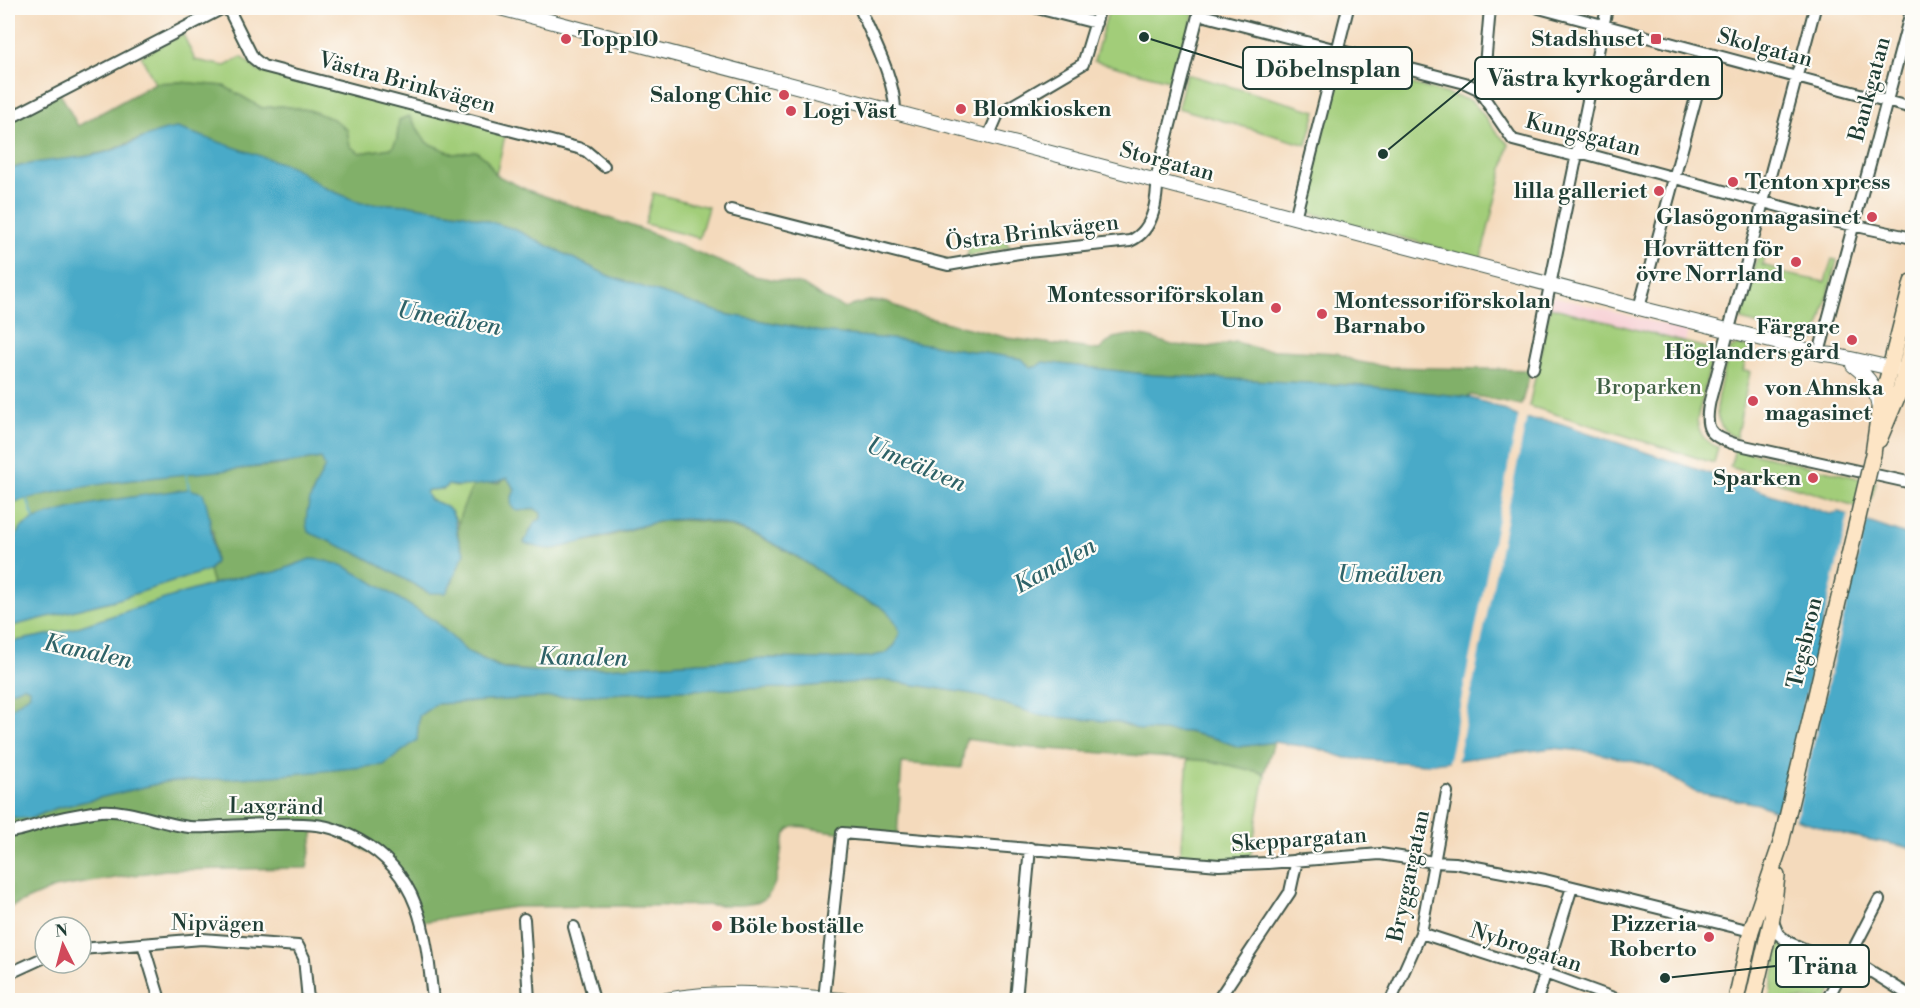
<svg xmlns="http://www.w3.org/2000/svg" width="1920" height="1008" font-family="'Libre Bodoni',serif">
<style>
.built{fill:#f7cfd4}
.green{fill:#a2cd79;stroke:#608556;stroke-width:1.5}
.forest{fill:#81b069;stroke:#50764e;stroke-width:1.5}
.water{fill:#49aac8;stroke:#34747e;stroke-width:1.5}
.pier{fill:#f4dabc}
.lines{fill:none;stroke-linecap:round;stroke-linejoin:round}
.stream{stroke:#49aac8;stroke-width:2}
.minor-casing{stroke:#3f5548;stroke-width:14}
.tertiary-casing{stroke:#3f5548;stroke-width:16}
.secondary-casing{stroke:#3f5548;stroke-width:18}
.minor{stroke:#fff;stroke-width:10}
.tertiary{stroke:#fff;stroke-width:14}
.secondary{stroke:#fde5c5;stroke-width:15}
.secondary-bridge-casing{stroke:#3f5548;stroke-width:18;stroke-linecap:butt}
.secondary-bridge{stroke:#fde5c5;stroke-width:15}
.poi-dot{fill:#d1495b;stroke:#fdfcf7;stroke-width:2}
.labels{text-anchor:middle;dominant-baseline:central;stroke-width:4.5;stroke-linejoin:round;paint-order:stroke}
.poi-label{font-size:22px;font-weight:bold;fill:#1f3d34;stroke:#fdfcf7;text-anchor:end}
.street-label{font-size:22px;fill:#1f3d34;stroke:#fdfcf7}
.park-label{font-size:22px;fill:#406145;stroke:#fdfcf7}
.water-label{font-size:24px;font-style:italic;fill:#2e6368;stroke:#fdfcf7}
.leader{fill:none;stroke:#1f3d34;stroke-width:2}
.callout-dot{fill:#1f3d34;stroke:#fdfcf7;stroke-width:2}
.callout{fill:#fdfcf7;stroke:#1f3d34;stroke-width:2}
.callout-label{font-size:24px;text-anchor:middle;font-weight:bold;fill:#1f3d34}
</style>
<rect width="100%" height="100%" fill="#fdfcf7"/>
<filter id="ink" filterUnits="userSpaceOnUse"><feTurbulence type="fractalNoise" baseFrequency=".0167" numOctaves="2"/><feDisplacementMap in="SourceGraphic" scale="12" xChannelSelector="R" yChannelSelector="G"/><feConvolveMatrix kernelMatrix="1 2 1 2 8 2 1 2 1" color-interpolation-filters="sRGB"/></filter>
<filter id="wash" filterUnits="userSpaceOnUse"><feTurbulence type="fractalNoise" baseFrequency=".008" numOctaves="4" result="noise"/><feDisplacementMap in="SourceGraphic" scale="24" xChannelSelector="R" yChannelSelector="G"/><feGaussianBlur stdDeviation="1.35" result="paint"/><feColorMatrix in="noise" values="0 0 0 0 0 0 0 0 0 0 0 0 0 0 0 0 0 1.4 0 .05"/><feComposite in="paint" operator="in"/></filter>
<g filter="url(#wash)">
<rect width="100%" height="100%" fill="#f4dabc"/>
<path class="built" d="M1552 296 1688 331 1685 342 1550 307Z"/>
<path class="green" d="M1109 8H1175L1194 13 1176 82 1094 61Z
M183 34 195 60 225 66 242 57 258 71 302 80 506 131 496 175 486 159 476 151 454 154 427 143 409 116 399 120 397 139 392 148 360 153 350 146 347 130 309 110 281 106 262 108 224 86 179 82 155 83 141 56Z
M1339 63 1471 101C1486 114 1493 133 1509 144L1480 262 1429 245 1303 211Z
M1186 74 1316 111 1307 145 1178 108Z
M653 193 708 207 699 238 645 224Z
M973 233 1005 241 1010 247 967 256Z
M1762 240 1767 242 1762 265 1780 270V273L1825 282 1832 259 1837 260 1816 340 1741 320Z
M1550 307 1714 350 1697 420C1699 434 1705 443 1718 447L1714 463 1529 406Z
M1739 345 1749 348 1743 371 1750 372 1736 438C1700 423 1724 376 1731 348Z
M1735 449 1876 482 1868 510 1730 467Z
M474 484 465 503 458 524C452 510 445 504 430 500L426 494 428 490 444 489 448 485 456 487Z
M27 498 34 519 19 530 11 550 8 554V504Z
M209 570 213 584 62 632 16 641 8 645V627L119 599Z
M1189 746 1217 753 1265 775 1250 859 1216 860 1180 857Z
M1781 938 1845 967 1827 1000H1769Z"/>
<path class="forest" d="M179 82 224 86 262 108 281 106 309 110 333 119 347 130 350 146 360 153 392 148 397 139 399 120 409 116 427 143 454 154 476 151 486 159 496 175 527 190 646 231 754 276 803 285 823 298 844 308 869 301 888 302 909 313 1008 338 1099 350 1113 338 1130 335 1148 337 1172 345 1209 347 1236 342 1259 349 1337 353 1354 361 1387 367 1531 370 1521 405 1471 395 1467 397 1365 386 1153 375 1043 362 1036 367H1030L1022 359 900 340 828 333 725 314 609 276 514 229 465 214 410 205 361 203 323 187 292 167 177 128 133 141 109 151 71 160 22 165 8 170V119L59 91 78 126 155 83Z
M321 458 325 467 311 496 363 556 429 593 453 581 455 569 465 553C449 530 463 506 474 484L499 483 507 478 515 489 511 500 517 511 535 509 541 513V519L535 522 524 542C547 542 571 544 593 540 617 536 640 524 664 521 733 514 791 550 844 589 871 609 882 594 900 632L895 645 886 653 870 657 825 659 766 658 540 672 503 668 466 651 435 621 299 563 276 572 234 578 213 584 209 570 215 562 213 530 176 491 79 507 34 519 27 498 93 485 186 473 274 466Z
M884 680 973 694 1042 716 1118 722 1140 730 1188 732 1217 739 1239 747 1274 742 1264 773 1210 761 1023 747 966 739 961 768 902 763 897 838C869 835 841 833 814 829 807 828 797 824 791 828 775 838 786 891 759 902 754 904 746 904 741 905L514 907 417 923 413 907 396 875 379 858 334 832 314 830 307 868 165 870 54 888 8 908V816L18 818H32L53 809 165 782 273 776 417 740 419 716 436 704 677 690 786 688Z
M23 686 29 689 30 695 8 711V693Z"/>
<path class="water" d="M177 128 293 167 323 187 361 203 410 205 465 214 514 229 609 276 725 314 828 333 900 340 1022 359 1030 367H1036L1043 362 1153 375 1365 386 1467 397 1493 405 1521 418 1556 422 1830 514 1839 512 1912 537V848L1846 835 1790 817 1758 804 1695 792 1653 766 1592 752 1553 748 1425 764 1346 758 1316 748 1274 742 1239 747 1217 739 1188 732 1140 730 1118 722 1042 716 973 694 884 680 786 688 677 690 436 704 419 716 417 740 384 765 273 776 165 782 53 809 32 818H18L8 816V711L30 694 29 689 23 686 8 693V645L16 641 62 632 177 595 234 578 276 572 310 559 322 560 344 566 369 580 435 621 466 651 503 669 540 672 766 658 825 659 870 657 886 653 895 645 900 632C883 594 868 608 841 587 791 549 727 510 661 521 632 527 603 538 573 544 566 546 558 549 551 549 541 549 533 546 524 543L535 522 541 519V513L535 509 517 511 512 507 511 500 515 489 507 478C497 484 459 488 448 485L444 489 428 490 426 493 430 500C468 510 448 530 465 553 457 567 454 580 446 593H429L363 556 308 532C301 511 316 486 325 467L321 458C217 476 110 474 8 504V170C39 158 75 161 107 152 132 145 152 131 177 128Z
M189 489 203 493C212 518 211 537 215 562L209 570 119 599 8 627V554C14 547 14 536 20 529 38 508 157 493 189 489Z"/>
<path class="pier" d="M1519 414 1527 416 1457 763 1448 765Z
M1849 513 1867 518 1795 822 1778 815Z"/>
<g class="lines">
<path class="stream" d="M186 473 189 489
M27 498 34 519"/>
</g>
</g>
<g filter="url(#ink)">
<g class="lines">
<g class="minor-casing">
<path id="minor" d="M228 8 253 58 263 66 578 148 586 151 604 166
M860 8C872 38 895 78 895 111
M1037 8 1096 23
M1539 8 1912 108
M1815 8 1710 400C1704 428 1708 436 1735 444L1912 483
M1198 14 1465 83 1478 89 1513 140 1575 156 1583 153 1838 222 1908 237H1912
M1478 89 1484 77 1490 8
M8 119 223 8
M989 135 998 114 1083 64 1100 8
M731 210 948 265 1019 253 1130 241C1156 230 1157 196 1158 172L1200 8
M1295 218 1348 8
M1639 308 1708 53
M1819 353 1912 8
M1533 368 1607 8
M8 832C25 831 39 823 56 819 70 816 86 813 100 811 131 809 160 824 189 827 200 828 211 827 221 826 248 825 276 823 303 824 327 825 338 829 359 840 422 874 426 936 433 1000
M524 919 529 1000
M1772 919 1778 934 1788 942 1845 967H1864L1912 997
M574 927 594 1000
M1421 933 1545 973 1619 1000
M143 944 160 1000
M81 949 202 939 298 946 304 958 308 1000
M8 974 45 957
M824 999 842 833 1219 865 1268 863 1380 854 1434 862 1455 863 1545 880 1751 931
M1016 1000 1030 848
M1218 1000 1290 892 1297 860
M1391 1000 1421 933 1447 792
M1537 1000 1572 887
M1827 1000 1879 900"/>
</g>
<g class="tertiary-casing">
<path id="tertiary" d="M500 8 1639 308 1823 354 1833 355 1900 370
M1853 365C1870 378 1877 389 1879 410
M666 1000C725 989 784 995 843 1000"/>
</g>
<g class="secondary-casing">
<path id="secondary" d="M1879 440 1900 390 1912 343
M1873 454 1879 411 1912 282
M1736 1000 1751 931 1781 843
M1753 1000 1772 918 1777 876"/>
</g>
<use href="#minor" class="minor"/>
<use href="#tertiary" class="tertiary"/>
<use href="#secondary" class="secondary"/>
<g class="secondary-bridge-casing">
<path id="secondary-bridge" d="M1781 843 1873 454"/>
</g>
<use href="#secondary-bridge" class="secondary-bridge"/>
</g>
</g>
<g class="poi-dot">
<circle cx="566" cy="39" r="6"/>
<rect x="1650" y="33" width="12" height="12" rx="3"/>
<circle cx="784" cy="95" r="6"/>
<circle cx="961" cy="109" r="6"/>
<circle cx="791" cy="111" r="6"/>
<circle cx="1733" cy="182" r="6"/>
<circle cx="1659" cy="191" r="6"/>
<circle cx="1872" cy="217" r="6"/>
<circle cx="1796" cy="262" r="6"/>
<circle cx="1276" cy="308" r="6"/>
<circle cx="1322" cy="314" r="6"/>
<circle cx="1852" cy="340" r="6"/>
<circle cx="1753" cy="401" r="6"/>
<circle cx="1813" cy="478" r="6"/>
<circle cx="717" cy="926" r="6"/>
<circle cx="1709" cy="937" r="6"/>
</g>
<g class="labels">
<g class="poi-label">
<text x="578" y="39" text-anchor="start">Topp10</text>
<text x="1644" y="39">Stadshuset</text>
<text x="772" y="95">Salong Chic</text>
<text x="973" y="109" text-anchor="start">Blomkiosken</text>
<text x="803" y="111" text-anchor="start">Logi Väst</text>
<text x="1745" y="182" text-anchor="start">Tenton xpress</text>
<text x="1647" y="191">lilla galleriet</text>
<text x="1860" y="217">Glasögonmagasinet</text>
<text x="1784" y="249">Hovrätten för<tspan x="1784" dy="25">övre Norrland</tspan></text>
<text x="1264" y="295">Montessoriförskolan<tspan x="1264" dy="25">Uno</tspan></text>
<text x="1334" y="301" text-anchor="start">Montessoriförskolan<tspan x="1334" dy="25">Barnabo</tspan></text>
<text x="1840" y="327">Färgare<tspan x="1840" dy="25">Höglanders gård</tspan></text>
<text x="1765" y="388" text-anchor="start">von Ahnska<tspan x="1765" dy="25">magasinet</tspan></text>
<text x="1801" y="478">Sparken</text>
<text x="1697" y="924">Pizzeria<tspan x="1697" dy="25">Roberto</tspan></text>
<text x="729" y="926" text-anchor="start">Böle boställe</text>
</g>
<g class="street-label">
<text transform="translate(1765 48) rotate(15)">Skolgatan</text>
<text transform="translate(407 83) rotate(15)">Västra Brinkvägen</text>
<text transform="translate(1870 89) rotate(-75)">Bankgatan</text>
<text transform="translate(1583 135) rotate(14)">Kungsgatan</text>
<text transform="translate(1167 162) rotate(15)">Storgatan</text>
<text transform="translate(1032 233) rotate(-7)">Östra Brinkvägen</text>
<text transform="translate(1805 643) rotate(-77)">Tegsbron</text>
<text transform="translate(276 807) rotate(1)">Laxgränd</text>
<text transform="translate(1299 840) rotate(-4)">Skeppargatan</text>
<text transform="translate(1409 876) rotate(-78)">Bryggargatan</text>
<text transform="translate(218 924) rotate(1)">Nipvägen</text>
<text transform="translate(1526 948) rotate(18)">Nybrogatan</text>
</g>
<g class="park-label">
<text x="1649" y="387">Broparken</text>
</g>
<g class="water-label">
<text transform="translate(449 319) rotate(10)">Umeälven</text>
<text transform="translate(916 465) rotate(23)">Umeälven</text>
<text transform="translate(1055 566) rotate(-29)">Kanalen</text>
<text x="1390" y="575">Umeälven</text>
<text transform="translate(88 652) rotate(12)">Kanalen</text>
<text transform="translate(583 658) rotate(1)">Kanalen</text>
</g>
</g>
<path class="leader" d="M1144 37L1243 68M1383 154L1475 78M1665 978L1776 966"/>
<g class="callout-dot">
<circle cx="1144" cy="37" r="6"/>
<circle cx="1383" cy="154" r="6"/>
<circle cx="1665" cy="978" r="6"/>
</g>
<g class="callout">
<rect x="1243" y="47" width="169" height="42" rx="6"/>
<rect x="1475" y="57" width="247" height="42" rx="6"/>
<rect x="1776" y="945" width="93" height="42" rx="6"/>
</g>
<g class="callout-label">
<text x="1328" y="77">Döbelnsplan</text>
<text x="1599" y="86">Västra kyrkogården</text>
<text x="1823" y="974">Träna</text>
</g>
<rect width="1920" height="1008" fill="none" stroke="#fdfcf7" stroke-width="30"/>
<g transform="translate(63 945) rotate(354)"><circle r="28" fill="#fdfcf7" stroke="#a4b0a9" stroke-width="1.5"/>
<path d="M0-4.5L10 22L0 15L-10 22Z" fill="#d1495b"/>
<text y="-9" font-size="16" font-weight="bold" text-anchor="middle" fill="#1f3d34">N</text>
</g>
</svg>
